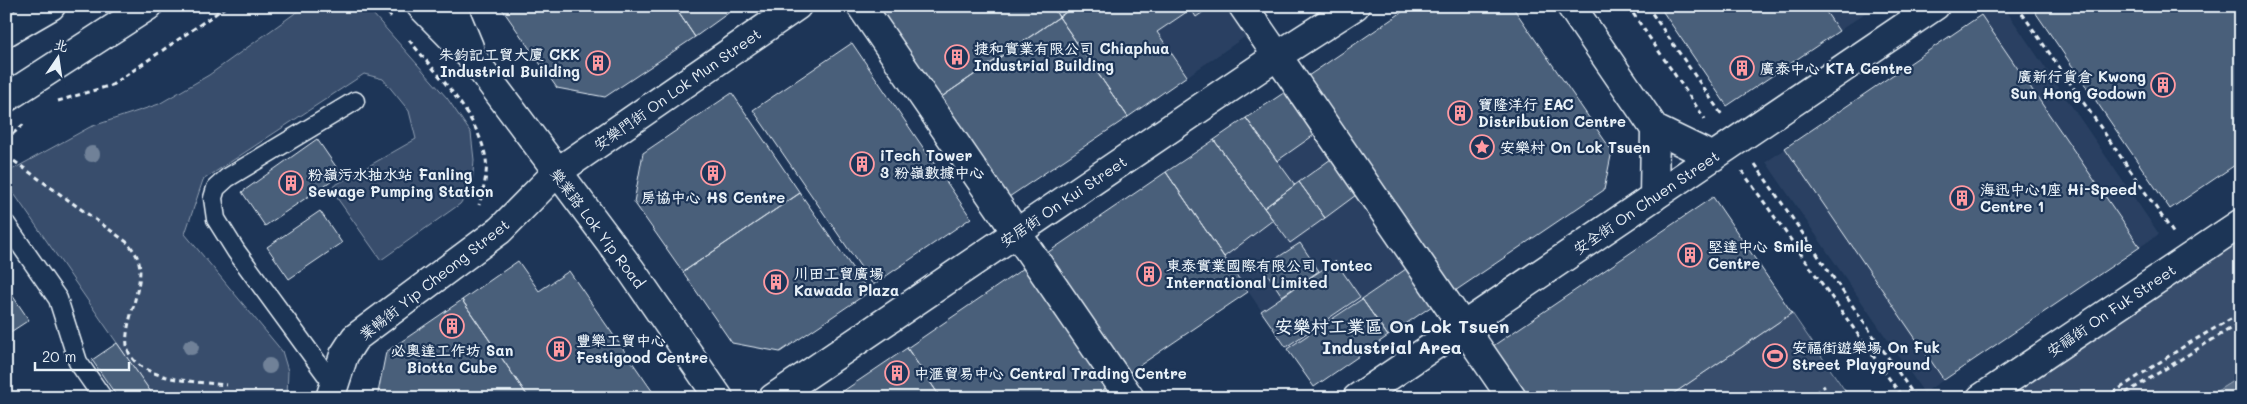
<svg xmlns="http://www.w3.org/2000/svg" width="2247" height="404" font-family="Mali,'LXGW WenKai TC',sans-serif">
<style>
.built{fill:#2a4162}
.green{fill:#374d6c;stroke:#909fb2}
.water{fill:#5d7089;stroke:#95a4b5}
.building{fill:#495e7a;stroke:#e8f1f8}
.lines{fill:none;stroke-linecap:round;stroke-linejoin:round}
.lane-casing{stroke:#e8f1f8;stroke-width:21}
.street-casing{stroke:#e8f1f8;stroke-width:31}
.secondary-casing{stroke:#e8f1f8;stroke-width:31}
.path{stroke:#e8f1f8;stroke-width:3;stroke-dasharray:5 4;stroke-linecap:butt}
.lane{stroke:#1d3557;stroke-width:18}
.street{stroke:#1d3557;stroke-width:28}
.secondary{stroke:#1d3557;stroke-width:28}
.tree{fill:#708198}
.labels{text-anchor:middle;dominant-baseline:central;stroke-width:4.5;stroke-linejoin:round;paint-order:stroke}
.poi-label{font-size:15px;font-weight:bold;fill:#e8f1f8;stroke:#1d3557;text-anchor:start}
.street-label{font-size:15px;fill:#e8f1f8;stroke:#1d3557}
.quarter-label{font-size:18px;font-weight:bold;fill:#e8f1f8;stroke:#1d3557}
</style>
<rect width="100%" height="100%" fill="#1d3557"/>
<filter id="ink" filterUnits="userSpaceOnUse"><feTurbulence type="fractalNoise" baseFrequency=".02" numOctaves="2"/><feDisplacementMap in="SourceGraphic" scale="10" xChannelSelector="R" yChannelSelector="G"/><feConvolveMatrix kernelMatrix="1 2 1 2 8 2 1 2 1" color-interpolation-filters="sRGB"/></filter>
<g filter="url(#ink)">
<path class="built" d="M1052 6H1226L1246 36 1128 117Z
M1822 6H1875L1839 31Z
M1994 6H2003L2159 234 1924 393 1766 162Z
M1285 92 1432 306 1314 387 1166 172Z"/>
<path class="green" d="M305 6H366L447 98 471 133 474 160 472 187 460 204 381 260 330 188 416 139 409 111 383 79 364 74 203 180 185 234 282 351 288 371 287 398H155L6 182V173L90 127 159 104 209 75Z
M2241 234V376L2206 398H1996Z
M1792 313 1850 398H1667Z"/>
<path class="water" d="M2241 376V398H2206Z"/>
<path class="building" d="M500 6H674L695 37 605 97 557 88Z
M674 6H738L695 37Z
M878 6H1052L1059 17 940 98Z
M1052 6H1075L1059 17Z
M1075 6H1212L1196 17 1191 9 1157 32 1187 76 1128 117 1059 17Z
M1411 6H1512L1612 151 1604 190 1455 291 1308 76Z
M1659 6H1822L1839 31 1727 106Z
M2031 6H2241V167L2238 163 2170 209Z
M1981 15 2140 247 1944 380 1785 148Z
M1059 17 1128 117 1009 197 940 98Z
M852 43 971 218 873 285 753 110Z
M1285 92 1314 135 1277 161 1246 118Z
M732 93 800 193 683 272 634 202 643 153Z
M1246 118 1295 185 1264 208 1214 140Z
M317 139 341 174 265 226 242 192Z
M1214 140 1273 220 1224 257 1166 172Z
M1331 159 1356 195 1325 218 1299 182Z
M1166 172 1248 292 1130 372 1047 253Z
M1299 182 1325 218 1290 243 1264 208Z
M800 193 869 292 780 352 732 343 683 272Z
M1713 197 1792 313 1667 398H1529L1493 346Z
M320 211 342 243 289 279 267 247Z
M1300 243 1319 271 1282 296 1263 267Z
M518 261 539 291 569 271 657 398H529L462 300Z
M1335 261 1360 297 1286 347 1261 311Z
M1024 268 1106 388 1092 398H941L907 348Z
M1406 269 1432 306 1388 336 1362 299Z
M6 286 29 320 6 335Z
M1362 299 1388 336 1314 387 1287 349Z
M462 300 529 398H377L386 352Z
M117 343 155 398H118L92 360Z
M907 348 941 398H833Z
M1106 388 1113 398H1092Z"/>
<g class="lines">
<g class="lane-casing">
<path id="lane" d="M6 224 58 299 78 362 103 398
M333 384 236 251 216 219 213 198 216 188 227 178 355 101"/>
</g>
<g class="street-casing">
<path id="street" d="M861 6 1130 398
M1243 6 1512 398
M1571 6 1655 129 1654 197
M1655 129 1713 157
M330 398 344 355 355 338 500 230 557 172 797 6
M773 398 1277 56 1355 6
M1357 398 1935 6
M1981 398 2241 223"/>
</g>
<g class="secondary-casing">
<path id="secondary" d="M421 6 474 60 631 270 719 398
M452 6 469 47
M6 32 51 6
M6 98 148 6"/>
</g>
<path class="path" d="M382 6 393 19
M1628 6 1705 119
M1647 6 1722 115
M2017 6 2174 234
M409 40C436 73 479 116 486 159 488 174 483 191 479 205
M58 101 112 85 227 6
M6 140 25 123
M14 161 128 243C131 247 136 253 138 259 143 273 137 290 134 304 130 319 123 338 129 353 142 381 201 382 227 385
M1755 164 1916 398
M1742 171 1903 398
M1808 398 1825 386
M2105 398 2186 345 2241 313
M2118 398 2241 322"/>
<use href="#lane" class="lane"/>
<use href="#street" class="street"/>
<use href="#secondary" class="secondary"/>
</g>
<g class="tree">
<circle cx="92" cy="154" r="8"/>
<circle cx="191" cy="347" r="8"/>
<circle cx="269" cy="366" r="8"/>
</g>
</g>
<defs>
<g id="building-ring" transform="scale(1.25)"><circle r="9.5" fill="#1d3557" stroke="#ff9aa2" stroke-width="1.5"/><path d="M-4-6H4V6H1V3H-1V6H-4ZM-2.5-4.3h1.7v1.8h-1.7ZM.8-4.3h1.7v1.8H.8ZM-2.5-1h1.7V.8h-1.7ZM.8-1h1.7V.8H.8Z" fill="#ff9aa2"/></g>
<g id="sight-ring" transform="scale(1.25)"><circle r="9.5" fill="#1d3557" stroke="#ff9aa2" stroke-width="1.5"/><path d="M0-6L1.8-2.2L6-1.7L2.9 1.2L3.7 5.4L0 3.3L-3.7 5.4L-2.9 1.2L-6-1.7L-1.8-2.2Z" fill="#ff9aa2"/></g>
<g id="stadium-ring" transform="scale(1.25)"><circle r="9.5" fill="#1d3557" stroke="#ff9aa2" stroke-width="1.5"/><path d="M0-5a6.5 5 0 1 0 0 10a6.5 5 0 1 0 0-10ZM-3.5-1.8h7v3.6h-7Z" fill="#ff9aa2"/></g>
</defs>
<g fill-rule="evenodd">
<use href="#building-ring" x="957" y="57"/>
<use href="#building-ring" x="598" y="63"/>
<use href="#building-ring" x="1742" y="68"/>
<use href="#building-ring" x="2163" y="85"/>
<use href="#building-ring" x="1460" y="113"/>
<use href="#sight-ring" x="1482" y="147"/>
<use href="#building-ring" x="862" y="164"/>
<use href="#building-ring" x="713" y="173"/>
<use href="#building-ring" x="291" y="183"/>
<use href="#building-ring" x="1962" y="198"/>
<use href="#building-ring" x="1690" y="255"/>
<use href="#building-ring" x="1149" y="274"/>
<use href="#building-ring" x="776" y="282"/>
<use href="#building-ring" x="452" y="326"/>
<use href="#building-ring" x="559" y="349"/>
<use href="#stadium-ring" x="1775" y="356"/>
<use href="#building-ring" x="897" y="373"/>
</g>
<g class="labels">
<g class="poi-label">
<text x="974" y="48">捷和實業有限公司 Chiaphua<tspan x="974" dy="17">Industrial Building</tspan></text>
<text x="580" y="54" text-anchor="end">朱鈞記工貿大廈 CKK<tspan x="580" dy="17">Industrial Building</tspan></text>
<text x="1760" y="68">廣泰中心 KTA Centre</text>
<text x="2146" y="76" text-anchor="end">廣新行貨倉 Kwong<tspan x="2146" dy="17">Sun Hong Godown</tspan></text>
<text x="1478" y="104">寶隆洋行 EAC<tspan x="1478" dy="17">Distribution Centre</tspan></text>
<text x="1500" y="147">安樂村 On Lok Tsuen</text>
<text x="880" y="155">iTech Tower<tspan x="880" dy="17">3 粉嶺數據中心</tspan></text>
<text x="308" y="174">粉嶺污水抽水站 Fanling<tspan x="308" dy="17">Sewage Pumping Station</tspan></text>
<text x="1980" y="189">海迅中心1座 Hi-Speed<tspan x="1980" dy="17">Centre 1</tspan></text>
<text x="713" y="197" text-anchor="middle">房協中心 HS Centre</text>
<text x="1708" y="246">堅達中心 Smile<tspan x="1708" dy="17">Centre</tspan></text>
<text x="1166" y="265">東泰實業國際有限公司 Tontec<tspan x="1166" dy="17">International Limited</tspan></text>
<text x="794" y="273">川田工貿廣場<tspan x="794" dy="17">Kawada Plaza</tspan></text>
<text x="576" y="340">豐樂工貿中心<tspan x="576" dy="17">Festigood Centre</tspan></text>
<text x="1792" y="347">安福街遊樂場 On Fuk<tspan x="1792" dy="17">Street Playground</tspan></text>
<text x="452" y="350" text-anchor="middle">必奧達工作坊 San<tspan x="452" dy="17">Biotta Cube</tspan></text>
<text x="914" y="373">中滙貿易中心 Central Trading Centre</text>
</g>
<g class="street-label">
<text transform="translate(677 89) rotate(-35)">安樂門街 On Lok Mun Street</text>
<text transform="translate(1063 201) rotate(-34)">安居街 On Kui Street</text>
<text transform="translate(1646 202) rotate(-34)">安全街 On Chuen Street</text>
<text transform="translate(598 228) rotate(53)">樂業路 Lok Yip Road</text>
<text transform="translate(434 279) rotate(-38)">業暢街 Yip Cheong Street</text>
<text transform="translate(2111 310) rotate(-34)">安福街 On Fuk Street</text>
</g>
<g class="quarter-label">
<text x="1392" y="326">安樂村工業區 On Lok Tsuen<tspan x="1392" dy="21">Industrial Area</tspan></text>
</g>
</g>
<rect width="2247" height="404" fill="none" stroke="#1d3557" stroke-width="25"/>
<rect x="12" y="12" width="2222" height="379" fill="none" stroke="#e8f1f8" stroke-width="2" filter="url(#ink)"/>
<g transform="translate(58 58) rotate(13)" stroke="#1d3557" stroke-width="4" paint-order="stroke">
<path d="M0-4L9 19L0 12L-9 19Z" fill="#e8f1f8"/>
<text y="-8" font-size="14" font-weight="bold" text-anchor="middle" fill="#e8f1f8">北</text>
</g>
<path d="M35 362v8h94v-8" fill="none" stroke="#e8f1f8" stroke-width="2.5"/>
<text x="42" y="362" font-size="15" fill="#e8f1f8" stroke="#1d3557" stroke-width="4" paint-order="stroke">20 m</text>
</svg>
